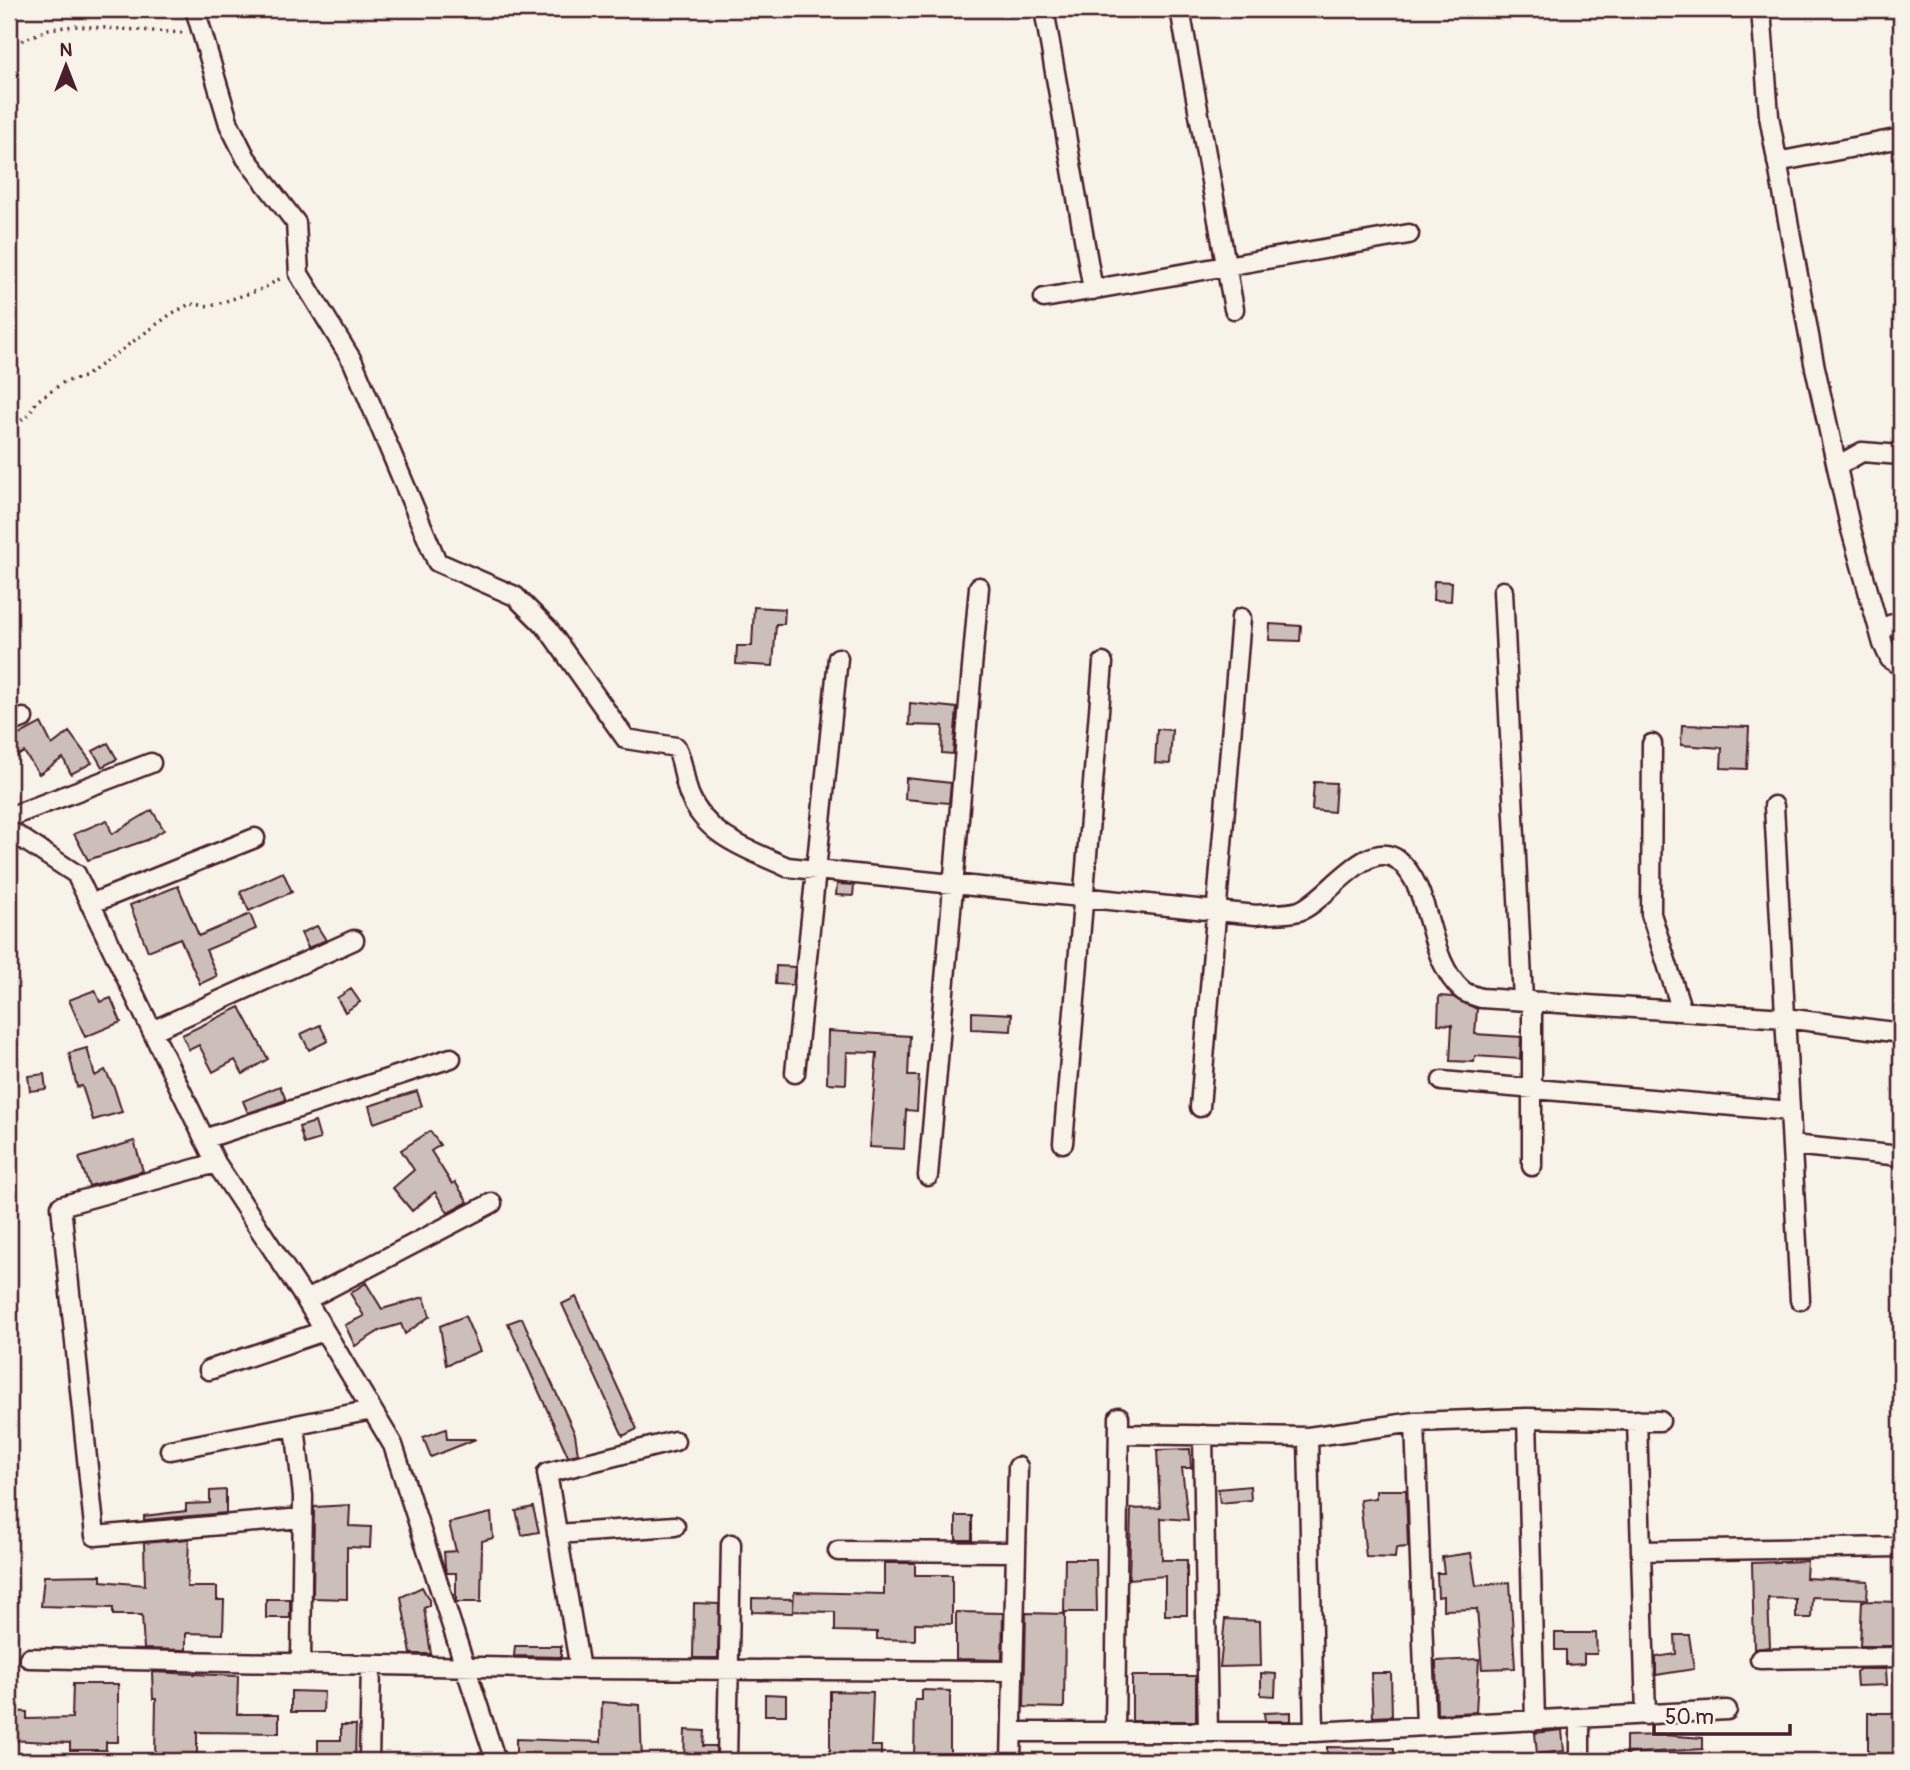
<svg xmlns="http://www.w3.org/2000/svg" width="1910" height="1770" font-family="Pangolin,sans-serif">
<style>
.building{fill:#ccbfb9;stroke:#4a1f2b;stroke-width:2}
.lines{fill:none;stroke-linecap:round;stroke-linejoin:round}
.minor-casing{stroke:#4a1f2b;stroke-width:23}
.path{stroke:#4a1f2b;stroke-width:3.5;stroke-dasharray:2 5;stroke-linecap:butt}
.minor{stroke:#f7f3e8;stroke-width:18}
</style>
<rect width="100%" height="100%" fill="#f7f3e8"/>
<filter id="ink" filterUnits="userSpaceOnUse"><feTurbulence type="fractalNoise" baseFrequency=".0143" numOctaves="2"/><feDisplacementMap in="SourceGraphic" scale="14" xChannelSelector="R" yChannelSelector="G"/><feConvolveMatrix kernelMatrix="1 2 1 2 8 2 1 2 1" color-interpolation-filters="sRGB"/></filter>
<g filter="url(#ink)">
<path class="building" d="M1434 581 1452 582 1451 601 1433 600Z
M754 607 785 609 784 624H776L773 666 736 664 737 646H752Z
M1270 624 1301 626 1300 641 1269 640Z
M910 703 957 708 953 754 942 753 943 726 909 725Z
M41 723 52 745 69 732 92 763 71 774 63 758 39 774 24 752 9 760V740Z
M1682 725 1749 727 1747 769 1721 768 1722 748 1681 745Z
M1157 729 1172 730 1170 764 1155 763Z
M108 743 117 759 102 767 93 751Z
M906 778 951 783 949 803 905 799Z
M1314 782 1336 783 1334 812 1312 810Z
M152 810 164 830 147 840 88 860 74 834 107 820 112 834Z
M283 872 292 892 249 911 240 892Z
M837 884 854 885 853 896 836 895Z
M178 886 199 936 250 914 256 929 206 950 217 976 200 984 180 938 148 951 130 905Z
M317 926 326 940 308 948 301 933Z
M776 966 795 967 793 985 775 984Z
M351 989 360 1002 345 1012 337 998Z
M95 990 100 1002 111 998 121 1022 85 1037 69 1000Z
M1439 996 1453 997 1477 1009 1475 1034 1521 1037 1520 1059 1475 1056 1474 1062 1450 1061 1452 1025 1438 1024Z
M240 1007 268 1059 243 1074 235 1060 213 1072 199 1045 189 1050 182 1035Z
M972 1012 1012 1014 1011 1031 972 1029Z
M320 1025 328 1041 309 1050 301 1034Z
M828 1031 910 1036 908 1076H919L917 1111 906 1110 904 1149 869 1147 877 1053 847 1052 846 1084 827 1083Z
M87 1048 95 1076 105 1070 114 1087 122 1112 93 1120 82 1086 77 1087 69 1053Z
M44 1074 46 1089 30 1091 28 1076Z
M280 1086 286 1100 248 1113 243 1101Z
M417 1091 422 1106 374 1123 369 1106Z
M315 1122 320 1139 304 1144 299 1127Z
M430 1131 440 1145 431 1151 452 1184 455 1182 468 1202 448 1213 435 1192 412 1211 393 1188 414 1170 401 1150Z
M134 1141 143 1171 89 1186 79 1158Z
M366 1283 382 1309 424 1297 430 1316 405 1334 401 1324 381 1330 355 1346 345 1325 364 1316 350 1293Z
M576 1297 637 1429 623 1436 562 1304Z
M465 1316 480 1351 446 1365 440 1326Z
M522 1318 575 1434 578 1454 568 1456 508 1323Z
M446 1429 447 1439H476L431 1457 423 1437Z
M1190 1449 1191 1468H1182L1188 1520 1161 1518 1162 1560H1187V1615H1165V1576L1129 1579 1131 1509 1160 1508 1157 1450Z
M1250 1486 1251 1500 1220 1503 1218 1489Z
M226 1490V1513L144 1520V1516L186 1511V1504L210 1503V1491Z
M1376 1490H1406L1408 1547 1396 1548 1395 1558 1366 1557 1360 1500 1376 1498Z
M350 1505 349 1526 371 1527 370 1548 347 1547V1599L313 1598 314 1507Z
M533 1507 539 1532 522 1535 516 1511Z
M491 1513 493 1538 482 1541 481 1602H456V1573H447L445 1567 444 1552 456 1551 449 1523Z
M956 1516H972V1540H956Z
M189 1539 187 1587H217V1600H224L223 1634 186 1633V1650L144 1649 142 1615H113V1608L41 1606 44 1576 101 1575V1581L145 1585 144 1543Z
M1471 1553 1476 1586 1510 1582 1515 1668 1482 1669 1477 1609 1443 1610V1596L1438 1597 1437 1573H1444L1442 1557Z
M1065 1559H1096L1097 1612H1064Z
M1807 1561 1806 1578 1868 1581 1867 1599 1812 1597 1811 1618H1796V1599L1768 1598 1770 1647 1754 1649 1752 1563Z
M884 1563H915V1575H952V1624L915 1623V1640L877 1639V1632L835 1631V1612L793 1611 794 1592 884 1594Z
M422 1587 429 1600V1606L424 1608 431 1654H411L401 1597Z
M752 1598 793 1599V1613L752 1612Z
M266 1599H290V1618H266Z
M1862 1601 1901 1602V1646H1860Z
M694 1603 719 1604 718 1658H693Z
M956 1612 1003 1613 1002 1660 956 1659Z
M1026 1613 1065 1614 1064 1708 1024 1707Z
M1225 1619 1260 1621 1261 1666 1220 1667Z
M1555 1633H1596L1597 1654H1584V1664L1566 1665V1650H1555Z
M1675 1635H1689L1694 1669 1656 1675V1657L1676 1654Z
M515 1646H561V1657L514 1656Z
M1479 1659 1476 1712 1437 1714 1436 1661Z
M1860 1669H1886L1887 1685 1857 1686 1856 1672Z
M152 1672 238 1676 237 1714H279V1733L197 1732V1757H155L156 1699H153Z
M1261 1673 1276 1674 1275 1696 1261 1695Z
M1371 1673H1391L1392 1716 1373 1717Z
M1132 1676H1196V1721H1132Z
M73 1684H118V1742H106V1750H70V1743L9 1740V1711L27 1712V1719L72 1718Z
M922 1690 950 1691V1761H914L915 1700H922Z
M291 1691 324 1692 323 1712H291Z
M830 1691 873 1692 871 1746H881V1761L830 1757Z
M765 1694 786 1695V1715H765Z
M602 1702 640 1705 642 1761H516V1739L601 1742Z
M1291 1712V1721H1265L1264 1713Z
M1868 1713H1901V1755H1868Z
M341 1725H356L355 1761H318V1740H341Z
M685 1730 704 1731 703 1746H716V1761H684Z
M1562 1730 1564 1751 1537 1754 1535 1733Z
M1663 1735 1703 1738V1749L1626 1754V1736Z
M1327 1747 1394 1748V1761H1327Z"/>
<g class="lines">
<g class="minor-casing">
<path id="minor" d="M195 9 229 124 246 158 296 223 299 274 353 362 437 562 515 596 548 629 626 739 676 747C684 763 683 778 689 794 706 837 748 849 787 867L1256 915C1269 913 1286 915 1299 911 1326 902 1367 836 1398 860 1433 888 1426 959 1462 990 1466 994 1475 996 1481 998L1785 1018 1901 1033
M1044 9 1093 290
M1180 9 1234 309
M1761 9 1769 116 1814 363 1850 526 1883 644 1890 659 1901 666
M1777 162 1901 138
M1044 298 1409 234
M1837 466 1862 452 1901 455
M1503 591 1523 1000
M1879 629 1901 621
M9 723 23 718
M1652 744 1651 914 1682 1011
M1774 806 1800 1300
M9 817 151 763
M9 830 76 874 216 1163 306 1300 393 1445 496 1761
M90 904 255 838
M152 1031 354 940
M795 1073 838 658
M1442 1081 1790 1111
M1200 1107 1241 618
M204 1139 451 1058
M1063 1143 1103 663
M1792 1145 1901 1156
M216 1163 61 1206 95 1536 302 1518
M1532 1166V1001
M928 1176 979 587
M306 1300 492 1203
M209 1370 324 1331
M1527 1418 1535 1721
M1637 1420 1646 1715
M1415 1422 1426 1726
M295 1426 303 1496 301 1664
M1119 1434 1308 1437 1415 1422 1527 1418 1660 1421
M1203 1435 1208 1732
M1308 1437 1314 1732
M170 1450 372 1410
M557 1534 675 1526
M838 1551 1016 1552
M1641 1551 1901 1547
M29 1658 580 1669 1013 1671
M1760 1659 1901 1657
M580 1669 547 1473 675 1441
M1012 1732H1314L1727 1710
M1115 1732 1119 1417
M369 1761 371 1665
M727 1761 731 1544
M1011 1761 1018 1467
M1580 1761V1718"/>
</g>
<path class="path" d="M9 46 49 29 74 26 185 33
M9 427 27 417 37 401 64 382 84 377 171 314 190 304 211 306 262 289 283 277"/>
<use href="#minor" class="minor"/>
</g>
</g>
<rect width="1910" height="1770" fill="none" stroke="#f7f3e8" stroke-width="35"/>
<rect x="18" y="18" width="1875" height="1735" fill="none" stroke="#4a1f2b" stroke-width="2.5" filter="url(#ink)"/>
<g transform="translate(66 66)" stroke="#f7f3e8" stroke-width="5" paint-order="stroke">
<path d="M0-5L12 26L0 18L-12 26Z" fill="#4a1f2b"/>
<text y="-10" font-size="19" font-weight="bold" text-anchor="middle" fill="#4a1f2b">N</text>
</g>
<path d="M1654 1724v10h136v-10" fill="none" stroke="#4a1f2b" stroke-width="3.5"/>
<text x="1665" y="1724" font-size="21" fill="#4a1f2b" stroke="#f7f3e8" stroke-width="5" paint-order="stroke">50 m</text>
</svg>
